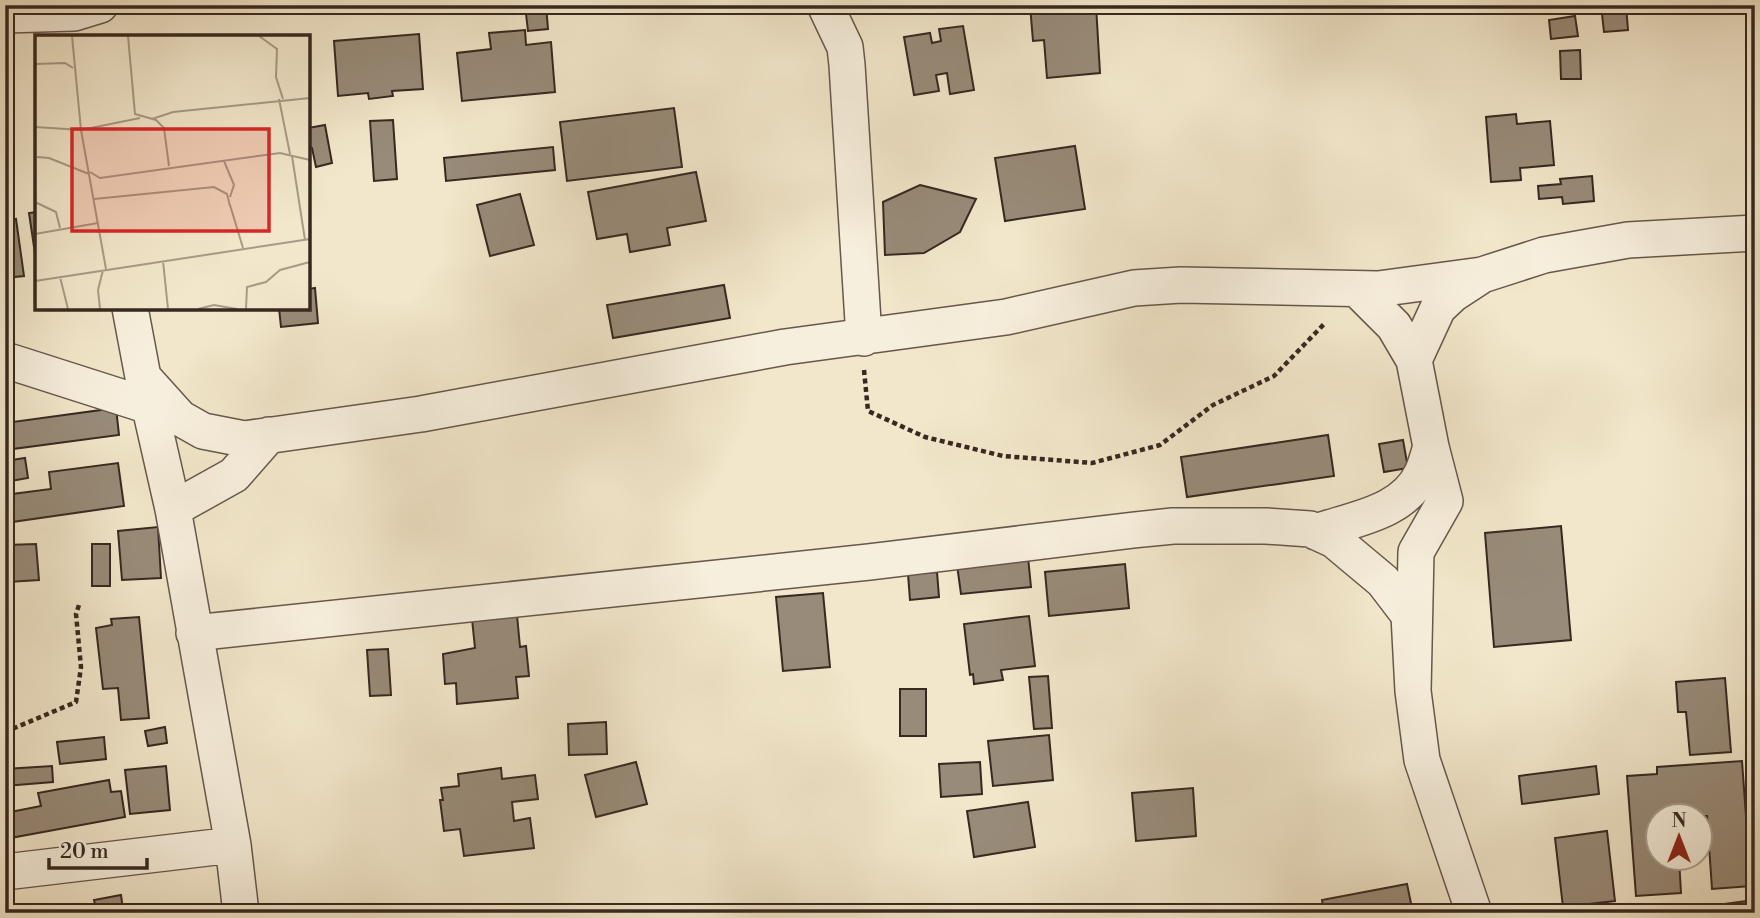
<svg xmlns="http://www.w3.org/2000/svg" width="1760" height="918" font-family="'Libre Bodoni',serif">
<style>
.building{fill:#988b79;stroke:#372821;stroke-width:2}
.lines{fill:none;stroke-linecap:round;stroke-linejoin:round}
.minor-casing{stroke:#66584c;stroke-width:38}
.path{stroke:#372821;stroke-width:4.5;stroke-dasharray:5 3.5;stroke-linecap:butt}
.minor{stroke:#f7efdd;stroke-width:35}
.inset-road{fill:none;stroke:#a79b87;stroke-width:2}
.view{fill:#d62828;fill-opacity:0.15;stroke:#d62828;stroke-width:3.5}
.inset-edge{fill:none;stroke:#372821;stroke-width:3.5}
</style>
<rect width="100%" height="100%" fill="#f2e7cb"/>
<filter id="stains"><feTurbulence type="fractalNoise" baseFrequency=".00286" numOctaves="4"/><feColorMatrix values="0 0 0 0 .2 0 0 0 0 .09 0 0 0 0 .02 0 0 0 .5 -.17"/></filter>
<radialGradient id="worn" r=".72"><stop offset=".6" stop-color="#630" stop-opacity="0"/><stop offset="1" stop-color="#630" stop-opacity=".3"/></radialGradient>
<path class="building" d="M525 5H546L548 29 528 31Z
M1030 5H1096L1100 73 1047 78 1044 40 1033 41Z
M1601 5H1626L1628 30 1604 32Z
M1575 16 1578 36 1551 39 1549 20Z
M963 26 974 90 950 94 947 73 936 75 939 91 914 95 904 37 930 33 932 43 941 41 939 29Z
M525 30 526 45 551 42 555 92 462 101 457 53 491 49 489 33Z
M419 34 423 89 392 91 393 96 369 99 368 93 338 96 334 41Z
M1580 50 1581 79H1561L1560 51Z
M674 108 682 167 567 181 560 122Z
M1516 114 1517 124 1550 121 1554 165 1520 168 1521 180 1491 182 1486 117Z
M393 120 397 179 374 181 370 121Z
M325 125 332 163 316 167 312 148H308V128Z
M1075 146 1085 209 1005 221 995 158Z
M553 147 555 170 446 181 444 158Z
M696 172 706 221 667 228 670 245 630 252 627 234 597 239 588 192Z
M1592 176 1594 201 1563 204 1562 197 1539 199 1538 186 1561 184 1560 179Z
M920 185 976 199 960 232 924 253 885 255 883 202Z
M520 194 534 245 490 256 477 205Z
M37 212V267L29 213Z
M16 219 24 276 5 278V221Z
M724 285 730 318 613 338 607 305Z
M315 288 318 323 281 327 279 308H308V289Z
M116 408 119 435 5 450V423Z
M1328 435 1334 476 1187 497 1181 457Z
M1403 440 1408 468 1384 472 1379 444Z
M25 458 28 478 5 482V461Z
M118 463 124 506 5 523V495L51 489 49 472Z
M1561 526 1571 640 1494 647 1485 533Z
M158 527 161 578 122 580 118 531Z
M36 544 39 580 8 582 6 545Z
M92 544H110V586H92Z
M1028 557 1031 587 961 594 957 565Z
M1125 564 1129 608 1049 616 1045 572Z
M937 572 939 597 910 600 908 574Z
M823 593 830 667 783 671 776 597Z
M517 615 520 647 526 646 529 676 516 677 518 698 457 704 456 683 445 684 443 654 475 648 472 619Z
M1029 616 1035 666 1001 670 1003 680 974 684 973 674 970 675 964 624Z
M139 617 149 718 121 720 118 688 103 689 96 628 112 625 111 619Z
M388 649 391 695 370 696 367 650Z
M1048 676 1052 728 1034 729 1029 677Z
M1725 678 1731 752 1690 755 1686 712H1678L1676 682Z
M900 689H926V736H900Z
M606 722 607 754 569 755 568 724Z
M165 727 167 743 148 746 145 731Z
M1049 735 1053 780 993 786 988 741Z
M104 737 106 759 60 764 57 742Z
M1742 761 1751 886 1712 889 1707 816H1658V858H1679L1681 893 1636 896 1627 776 1657 774V767Z
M636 762 647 804 596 817 585 775Z
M980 762 982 794 941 797 939 764Z
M52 766 53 782 5 786V769Z
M166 766 170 810 130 814 125 770Z
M1596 766 1599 794 1522 804 1519 776Z
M501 768 502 779 535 775 538 799 512 802 514 821 530 818 534 848 464 856 460 829 444 831 440 800H443L441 788 459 786 458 774Z
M109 780 111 792 121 791 125 817 5 839V813L41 806 38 793Z
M1193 788 1196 836 1136 841 1132 793Z
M1028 802 1035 847 974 857 967 811Z
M1607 831 1615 901 1563 907 1555 838Z
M1407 884 1413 913H1324L1322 900Z
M121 895 123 910 97 913 94 900Z
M1755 900V913H1665L1664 912Z
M173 904 174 913H142V907Z"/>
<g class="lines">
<g class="minor-casing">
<path id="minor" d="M825 5 845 47 847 65 864 338
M5 15 74 13 100 5
M1357 289 1394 326 1414 360 1431 447 1445 501 1416 552 1413 691 1422 760 1474 913
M130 308 143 377 173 509 233 845 241 913
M5 360 149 406
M1414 360 1438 308 1453 294 1479 277
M143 377 180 418 203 431 244 439 421 414 785 347 1006 317 1134 288 1181 285 1378 289 1482 275 1544 255 1628 240 1755 233
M173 509 234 475 269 435
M1316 532C1353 519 1404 513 1422 473 1426 465 1428 455 1431 447
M194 633 869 562 1134 530 1173 526H1266L1310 529 1334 540 1383 581 1409 615 1413 691
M5 872 233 845"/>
</g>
<path class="path" d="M864 370 868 411 925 437 1003 456 1092 463 1160 445 1213 405 1274 376 1325 323
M5 732 76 702 81 667 76 614 80 602"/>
<use href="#minor" class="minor"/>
</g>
<g transform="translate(35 35)">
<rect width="275" height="275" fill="#f2e7cb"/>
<path class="inset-road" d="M37 1 46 95 71 234M93 1 100 79 121 85 129 93 134 131M224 1 242 14 241 42 248 64M0 29 30 28 38 33M244 64 255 119M117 84 138 77 275 63M0 92 46 95 105 83M0 112V137M257 121 270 205M2 122 14 123 54 139M189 126 199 150 195 162M55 137 65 143 245 118 275 125M59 164 179 152 192 159 195 171M0 167 21 177 25 193M195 170 208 213M0 199 63 188M128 226 133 274M25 242 33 274M0 246 275 204M65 274 63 255 68 235M163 274 179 270 202 274M211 274 212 252 231 247 245 235 275 227"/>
<path class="view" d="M37 94H234V196H37Z"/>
<rect width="275" height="275" class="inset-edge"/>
</g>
<rect width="1760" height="918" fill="none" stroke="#f2e7cb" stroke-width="28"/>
<rect x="7" y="7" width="1746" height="904" fill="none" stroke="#372821" stroke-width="3.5"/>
<rect x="14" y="14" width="1732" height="890" fill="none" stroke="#372821" stroke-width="2"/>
<g transform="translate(1679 837)"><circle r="33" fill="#f7efdd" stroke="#aa9f92" stroke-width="2"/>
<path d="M0-5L12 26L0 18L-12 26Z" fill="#8f2418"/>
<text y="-10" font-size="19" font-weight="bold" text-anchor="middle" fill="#372821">N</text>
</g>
<path d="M49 858v10h98v-10" fill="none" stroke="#372821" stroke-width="3.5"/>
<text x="60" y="858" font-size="21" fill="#372821" stroke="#f7efdd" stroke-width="5" paint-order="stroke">20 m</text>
<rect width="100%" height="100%" filter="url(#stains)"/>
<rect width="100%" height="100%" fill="url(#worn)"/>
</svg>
